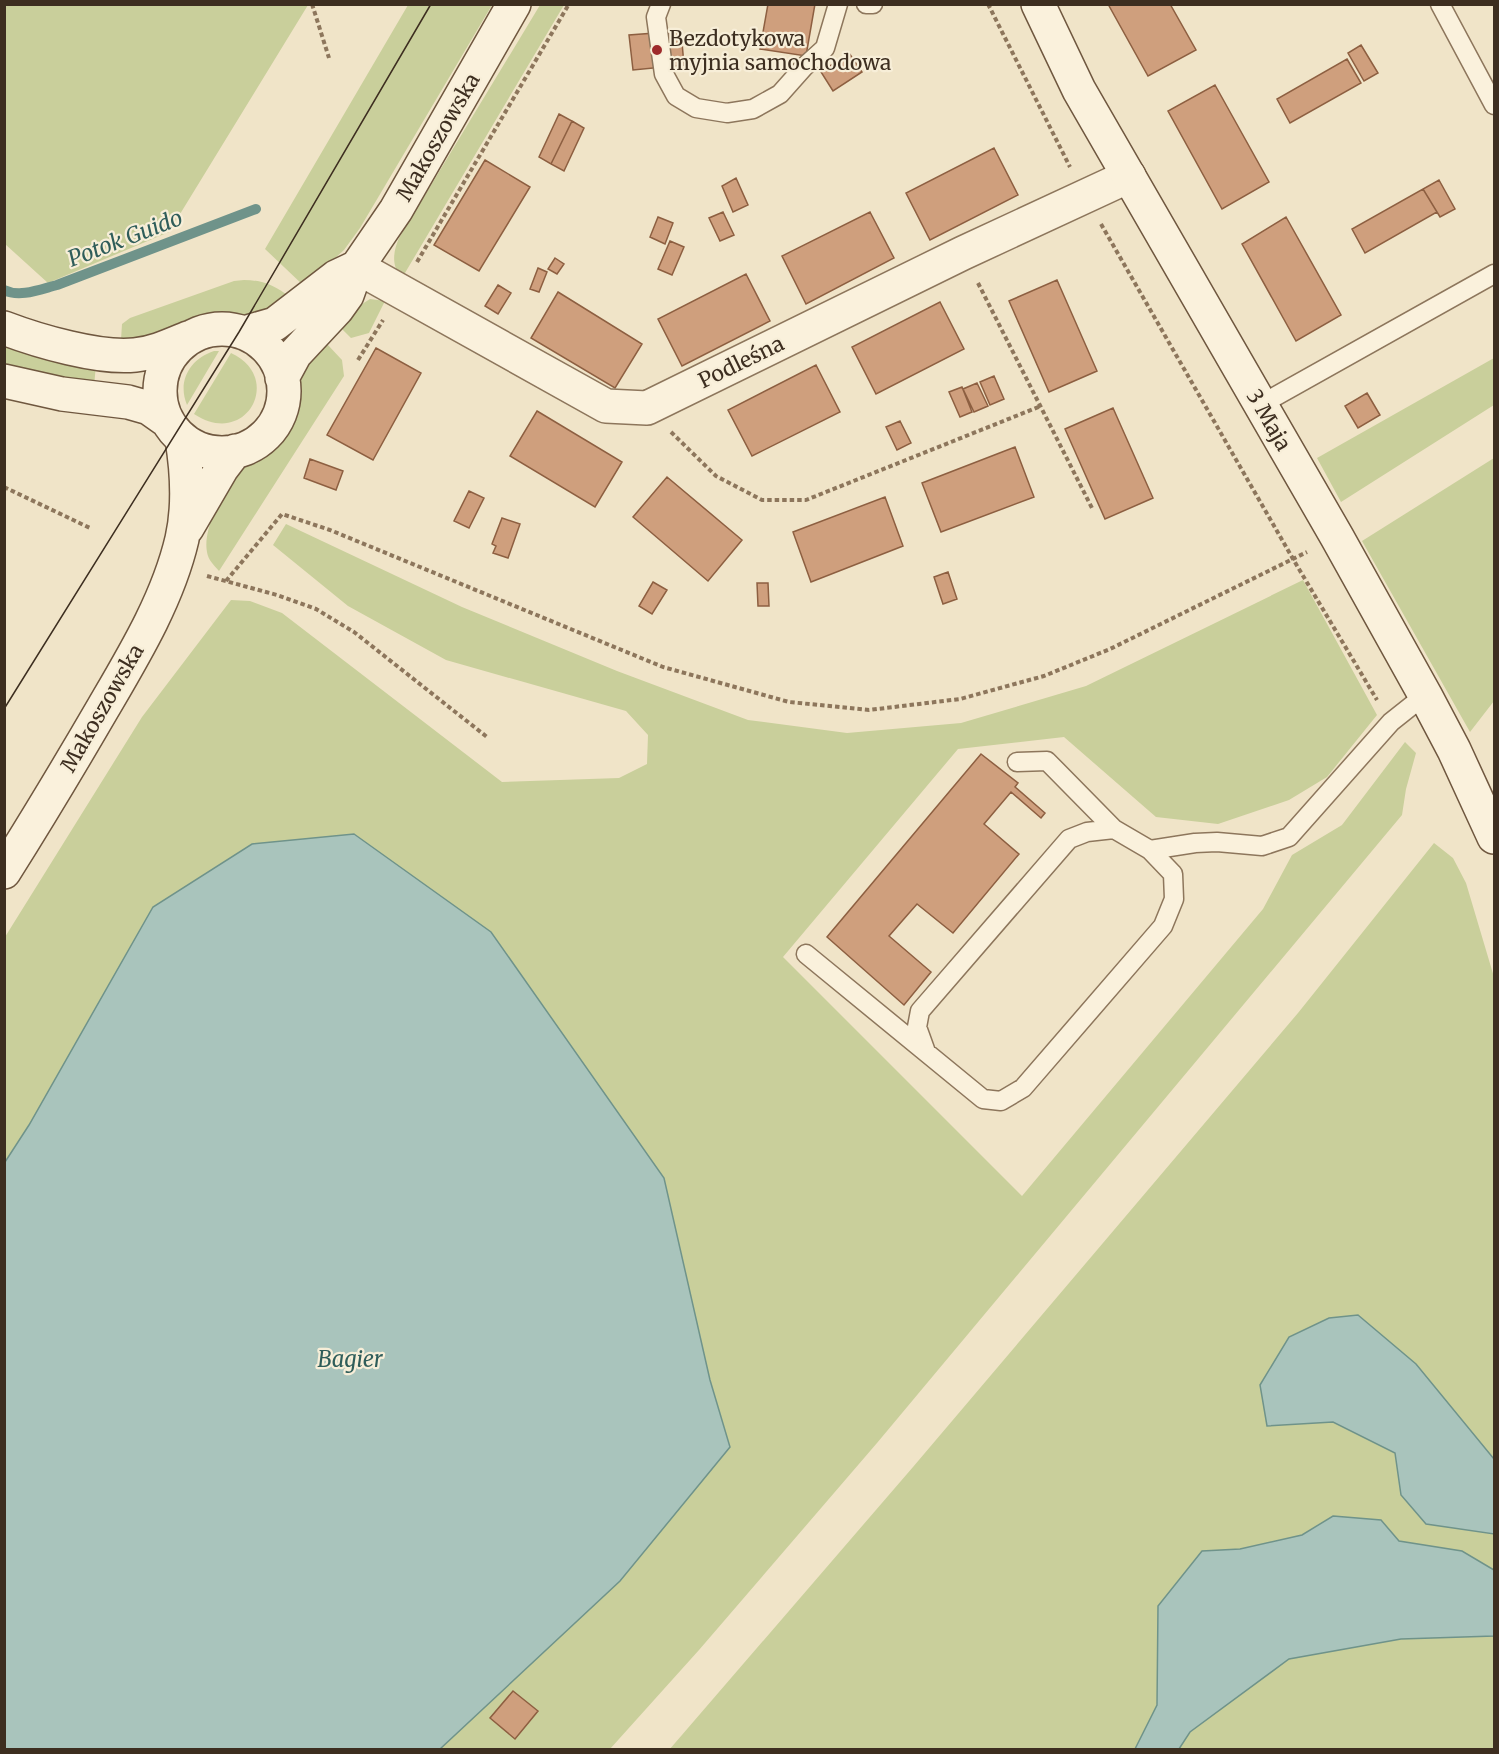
<svg xmlns="http://www.w3.org/2000/svg" width="1499" height="1754" font-family="Merriweather,serif">
<style>
.green{fill:#c9cf9b}
.water{fill:#a9c4bc;stroke:#6f938a;stroke-width:1.5}
.lines{fill:none;stroke-linecap:round;stroke-linejoin:round}
.stream{stroke:#6f938a;stroke-width:10}
.building{fill:#cf9f7d;stroke:#8d5f41;stroke-width:1.5}
.lane-casing{stroke:#8d765c;stroke-width:21}
.street-casing{stroke:#8d765c;stroke-width:36}
.secondary-casing{stroke:#6f573f;stroke-width:36}
.path{stroke:#8d765c;stroke-width:4;stroke-dasharray:4.5 3;stroke-linecap:butt}
.lane{stroke:#faf1dc;stroke-width:18}
.street{stroke:#faf1dc;stroke-width:33}
.secondary{stroke:#faf1dc;stroke-width:33}
.tram{stroke:#3d2e20;stroke-width:1.5}
.poi-dot{fill:#9e2a2b;stroke:#f7eed8;stroke-width:2}
.labels{text-anchor:middle;dominant-baseline:central;stroke-width:4.5;stroke-linejoin:round;paint-order:stroke}
.poi-label{font-size:21px;fill:#3d2e20;stroke:#f7eed8;text-anchor:start}
.street-label{font-size:21px;fill:#3d2e20;stroke:#f7eed8}
.water-label{font-size:22px;font-style:italic;fill:#2f5d5a;stroke:#f7eed8}
</style>
<rect width="100%" height="100%" fill="#f0e4c8"/>
<path class="green" d="M4 5 5 4 308 5 169 232 48 283 5 244Z
M408 5H492L360 228 344 250 304 286 265 249Z
M540 5H564L402 278C391 266 393 252 399 238Z
M244 280C263 280 275 286 290 297L259 315 209 314 196 317 151 338 121 340 122 324 130 318 234 281Z
M370 299 385 301 369 333 351 338 342 329 359 306Z
M327 344 342 360 344 376 219 571C214 565 208 560 207 552 202 529 226 480 243 465 258 451 277 444 287 425 297 407 296 386 306 368 310 359 319 352 327 344Z
M4 345 96 364 94 387 5 368Z
M214 351H219L187 405C177 381 190 359 214 351Z
M231 353C284 377 247 449 194 414Z
M1494 358V405L1341 502 1317 458Z
M1494 458V701L1470 732 1362 541Z
M286 524 462 607 617 671 748 720 847 733 961 723 1086 686 1303 580 1377 715 1327 777 1289 800 1218 824 1156 817 1064 737 958 749 783 957 1022 1196 1263 909 1292 855 1342 825 1405 742 1416 753 1406 789 1402 815 877 1443 699 1650 610 1749H440L620 1581 730 1447 710 1380 29 1125 5 1162V937L142 717 231 600 250 601 282 613 502 782 619 778 647 764 648 735 626 711 446 660 348 606 273 545Z
M1434 843 1453 858 1466 883 1494 977V1749L669 1750 913 1467 1298 1013Z"/>
<path class="water" d="M354 834 491 932 664 1178 710 1380 730 1447 620 1581 440 1749H5V1162L29 1125 153 907 252 844Z
M1358 1315 1416 1364 1494 1459V1534L1426 1524 1401 1495 1395 1453 1333 1422 1267 1426 1260 1385 1289 1337 1329 1318Z
M1333 1516 1381 1520 1399 1541 1462 1551 1494 1570V1636L1401 1639 1289 1659 1190 1732 1179 1749H1135L1157 1705 1158 1606 1202 1551 1240 1549 1302 1535Z"/>
<g class="lines">
<path class="stream" d="M4 290C20 298 41 289 57 285L256 209"/>
</g>
<path class="building" d="M768 4H815L806 56 760 49Z
M1108 4H1170L1196 50 1148 76Z
M681 31 684 65 633 70 629 35Z
M1361 45 1378 73 1364 81 1348 53Z
M849 53 862 72 833 91 821 72Z
M1347 59 1361 83 1290 123 1277 99Z
M1215 85 1269 182 1222 209 1168 111Z
M559 114 572 121 551 164 539 157Z
M572 121 584 128 564 171 551 164Z
M994 148 1018 195 930 240 906 193Z
M485 160 530 187 479 271 434 245Z
M736 178 748 205 733 212 722 186Z
M1439 180 1455 209 1440 217 1423 189Z
M1423 189 1437 212 1365 253 1352 229Z
M723 212 734 235 720 241 709 218Z
M870 212 894 258 806 304 782 256Z
M658 217 673 223 665 244 650 237Z
M1286 217 1341 315 1296 341 1242 244Z
M670 241 684 247 672 275 658 269Z
M555 258 564 264 557 274 548 269Z
M538 268 547 272 539 292 530 289Z
M746 274 770 321 682 366 658 319Z
M1057 280 1097 371 1049 392 1009 301Z
M498 285 511 293 498 314 485 306Z
M558 292 642 344 615 388 531 338Z
M940 302 964 349 876 394 852 347Z
M376 348 421 373 373 460 327 435Z
M816 365 840 412 752 456 728 410Z
M994 376 1004 399 990 405 980 382Z
M977 383 988 406 974 412 963 389Z
M962 387 972 412 960 417 949 392Z
M1367 393 1380 415 1358 428 1345 406Z
M1113 408 1153 498 1105 519 1065 429Z
M537 411 622 462 595 507 510 456Z
M900 421 911 443 897 450 886 427Z
M1015 447 1034 497 941 532 922 483Z
M310 459 343 471 336 490 304 478Z
M667 477 742 540 708 581 633 517Z
M469 491 484 498 469 528 454 521Z
M885 497 903 546 811 582 793 532Z
M502 518 520 524 508 558 493 553 496 546 492 544Z
M948 572 957 599 943 604 934 577Z
M653 582 667 590 652 614 639 606Z
M757 583H768L769 606H758Z
M981 754 1018 783 1015 787 1045 813 1041 818 1011 792 984 824 1019 854 953 933 917 904 889 936 931 972 904 1005 827 937Z
M513 1691 538 1711 515 1739 490 1718Z"/>
<g class="lines">
<g class="lane-casing">
<path id="lane" d="M661 4 656 17 664 74 676 96 696 108 727 113 753 109 780 94 804 67 825 48 838 4
M866 4H873
M1440 4 1494 105
M1260 405 1494 274
M1017 762 1047 761 1114 829
M1150 850 1195 843 1217 842 1262 846 1289 837 1391 722 1425 695
M806 954 983 1099 1001 1101 1023 1088 1163 926 1174 899 1173 874 1150 850 1114 829 1087 832 1069 839 920 1011 917 1027 926 1052"/>
</g>
<g class="street-casing">
<path id="street" d="M357 267 606 406 647 408 963 253 1129 176"/>
</g>
<g class="secondary-casing">
<path id="secondary" d="M1038 4 1079 90 1337 537 1425 695 1454 750 1494 837
M4 328C38 341 100 359 135 355 154 353 171 345 188 338
M160 391a62 62 0 1 1 124 0a62 62 0 1 1-124 0Z
M244 333 275 324 336 277 357 267
M282 378 295 354 337 309 347 295 357 267 396 210 514 4
M4 381 62 394 128 402 149 408 166 420
M187 528 222 468 235 451
M4 872C38 818 71 763 103 708 134 655 168 599 182 539 189 508 187 470 182 439"/>
</g>
<path class="path" d="M312 4 329 58
M988 4 1070 167
M1101 224 1293 559 1377 700
M417 262 569 4
M978 283 1093 510
M358 360 383 320
M671 432 716 476 762 500H806L1041 406
M4 487 90 528
M207 576 277 595 316 609 354 632 487 737
M226 581 282 514 330 530 663 667 789 702 869 710 960 699 1044 676 1110 649 1307 552"/>
<use href="#lane" class="lane"/>
<use href="#street" class="street"/>
<use href="#secondary" class="secondary"/>
<path class="tram" d="M4 709 239 332 431 4"/>
</g>
<circle class="poi-dot" cx="657" cy="50" r="6"/>
<g class="labels">
<g class="poi-label">
<text x="669" y="38">Bezdotykowa<tspan x="669" dy="24">myjnia samochodowa</tspan></text>
</g>
<g class="street-label">
<text transform="translate(438 137) rotate(-60)">Makoszowska</text>
<text transform="translate(741 362) rotate(-26)">Podleśna</text>
<text transform="translate(1269 420) rotate(60)">3 Maja</text>
<text transform="translate(102 708) rotate(-60)">Makoszowska</text>
</g>
<g class="water-label">
<text transform="translate(125 238) rotate(-21)">Potok Guido</text>
<text x="350" y="1359">Bagier</text>
</g>
</g>
<rect width="1499" height="1754" fill="none" stroke="#3d2e20" stroke-width="12"/>
</svg>
